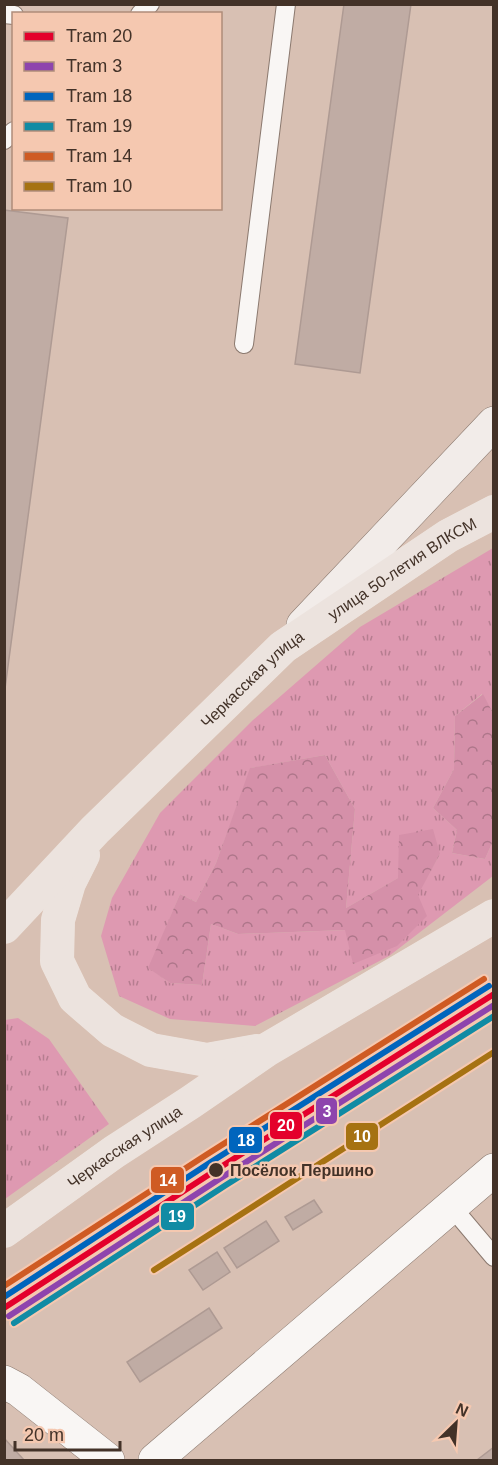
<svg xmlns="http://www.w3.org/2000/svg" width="498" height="1465" font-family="Arial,sans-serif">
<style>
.grass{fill:url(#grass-tufts);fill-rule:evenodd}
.forest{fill:url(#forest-crowns)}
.building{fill:#c0aca4;stroke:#ae9a93;stroke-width:1.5}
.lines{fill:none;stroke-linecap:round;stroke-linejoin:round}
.lane-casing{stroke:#8b796f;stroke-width:20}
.street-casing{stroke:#8b796f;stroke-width:34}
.secondary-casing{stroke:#8b796f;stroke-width:34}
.primary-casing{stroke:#ede3dd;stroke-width:34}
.lane{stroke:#f9f6f4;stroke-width:18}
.street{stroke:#f9f6f4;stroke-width:33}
.secondary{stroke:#f2ece9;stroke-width:33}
.primary{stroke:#ece3de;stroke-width:33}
.tram-1-casing{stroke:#f5c8b0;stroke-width:10}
.tram-2-casing{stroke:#f5c8b0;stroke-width:10}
.tram-3-casing{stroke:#f5c8b0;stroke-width:10}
.tram-4-casing{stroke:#f5c8b0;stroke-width:10}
.tram-5-casing{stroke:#f5c8b0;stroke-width:10}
.tram-6-casing{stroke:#f5c8b0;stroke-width:10}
.tram-1{stroke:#e4002b;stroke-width:6}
.tram-2{stroke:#8e44ad;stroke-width:6}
.tram-3{stroke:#0065bd;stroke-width:6}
.tram-4{stroke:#118ba4;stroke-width:6}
.tram-5{stroke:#cf5b23;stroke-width:6}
.tram-6{stroke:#a67212;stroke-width:6}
.stop-dot{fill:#433228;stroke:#f5c8b0;stroke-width:2}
.labels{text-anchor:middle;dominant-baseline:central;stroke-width:5;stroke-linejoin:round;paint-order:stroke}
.street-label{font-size:16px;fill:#433228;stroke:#f5c8b0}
.stop-label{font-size:16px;font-weight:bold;fill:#433228;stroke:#f5c8b0;text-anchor:start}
.line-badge{stroke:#f5c8b0;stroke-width:2}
.badge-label{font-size:16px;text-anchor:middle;font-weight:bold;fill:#fff}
</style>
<defs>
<pattern id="grass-tufts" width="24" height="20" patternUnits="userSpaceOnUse" patternTransform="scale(1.5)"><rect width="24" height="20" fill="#de99b1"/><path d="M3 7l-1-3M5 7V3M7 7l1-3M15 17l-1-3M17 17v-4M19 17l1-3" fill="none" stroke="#b67d90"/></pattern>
<pattern id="forest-crowns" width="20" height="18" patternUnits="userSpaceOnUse" patternTransform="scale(1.5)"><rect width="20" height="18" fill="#d590a9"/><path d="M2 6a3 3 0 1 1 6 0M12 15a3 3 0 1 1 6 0" fill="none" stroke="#ae768a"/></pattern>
</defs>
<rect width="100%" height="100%" fill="#d8c0b3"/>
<path class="grass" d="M493 548V713L482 694 455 716 454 769 433 808 457 830 452 853 485 859 493 841V876L389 956 255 1026 170 1019 119 996 101 936 112 898 160 813 253 720 360 627ZM325 755 355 809 346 908 440 854 417 895 354 964 346 930 238 934 211 924 202 985 170 983 149 968 180 894 196 902 216 863 251 768Z
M18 1018 49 1039 109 1124 5 1199V1020Z"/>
<path class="forest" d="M483 694 493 713V841L485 859 452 853 457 830 433 808 454 769 455 716Z
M325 755 355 809 346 908 398 878 399 835 433 829 440 854 418 895 427 916 397 946 353 964 345 930 238 934 211 924 202 985 170 983 148 968 180 894 196 902 216 863 250 768Z"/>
<path class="building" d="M344 4H411L360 373 295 364Z
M4 210 68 218 4 696Z
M314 1200 322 1212 293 1230 285 1217Z
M266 1221 279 1241 237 1268 224 1248Z
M217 1252 230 1272 203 1290 189 1270Z
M209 1308 222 1328 140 1382 127 1362Z
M4 1438 24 1460H4Z
M494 1447V1460H477Z"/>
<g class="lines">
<g class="lane-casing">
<path id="lane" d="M4 14 14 15
M140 14 150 4
M4 140 14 131
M244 344 286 4
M451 1206 494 1257"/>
</g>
<g class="street-casing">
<path id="street" d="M4 1382 19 1390 108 1460
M155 1460 494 1170"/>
</g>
<g class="secondary-casing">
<path id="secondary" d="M303 625 494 423"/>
</g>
<g class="primary-casing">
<g id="primary">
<path d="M83 855 69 883 58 920 57 961 75 998 112 1030 151 1050 207 1060 257 1051"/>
<path id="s1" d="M4 927 95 830 283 647 448 536 494 512"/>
<path id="s2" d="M4 1231 114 1152 191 1102 268 1049 494 916"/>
</g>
</g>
<use href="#lane" class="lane"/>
<use href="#street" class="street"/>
<use href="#secondary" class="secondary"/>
<use href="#primary" class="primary"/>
<g class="tram-1-casing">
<path id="tram-1" d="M4 1308 216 1170 494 994"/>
</g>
<g class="tram-2-casing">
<path id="tram-2" d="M9 1316 221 1178 494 1005"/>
</g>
<g class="tram-3-casing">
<path id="tram-3" d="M4 1297 211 1162 489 986"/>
</g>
<g class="tram-4-casing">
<path id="tram-4" d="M14 1323 226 1185 494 1016"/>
</g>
<g class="tram-5-casing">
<path id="tram-5" d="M4 1286 206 1155 484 979"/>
</g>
<g class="tram-6-casing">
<path id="tram-6" d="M154 1270 494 1052"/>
</g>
<use href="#tram-1" class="tram-1"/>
<use href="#tram-2" class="tram-2"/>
<use href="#tram-3" class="tram-3"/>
<use href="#tram-4" class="tram-4"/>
<use href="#tram-5" class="tram-5"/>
<use href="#tram-6" class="tram-6"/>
</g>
<circle class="stop-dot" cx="216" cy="1170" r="8"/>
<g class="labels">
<g class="street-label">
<text stroke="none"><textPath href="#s1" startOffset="538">улица 50-летия ВЛКСМ</textPath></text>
<text stroke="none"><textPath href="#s1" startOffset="351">Черкасская улица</textPath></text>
<text stroke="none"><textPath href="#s2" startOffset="147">Черкасская улица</textPath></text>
</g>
<g class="stop-label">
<text x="230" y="1170">Посёлок Першино</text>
</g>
</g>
<g class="line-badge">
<rect x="315" y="1097" width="23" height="28" rx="6" fill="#8e44ad"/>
<rect x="269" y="1111" width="34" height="29" rx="6" fill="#e4002b"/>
<rect x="345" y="1122" width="34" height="29" rx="6" fill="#a67212"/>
<rect x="228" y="1126" width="35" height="28" rx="6" fill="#0065bd"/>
<rect x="150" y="1166" width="35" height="28" rx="6" fill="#cf5b23"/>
<rect x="160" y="1202" width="35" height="29" rx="6" fill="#118ba4"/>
</g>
<g class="badge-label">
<text x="327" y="1117">3</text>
<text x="286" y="1131">20</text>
<text x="362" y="1142">10</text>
<text x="246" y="1146">18</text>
<text x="168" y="1186">14</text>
<text x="177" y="1222">19</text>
</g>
<rect width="498" height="1465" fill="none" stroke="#433228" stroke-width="12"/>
<rect x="12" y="12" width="210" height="198" fill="#f5c8b0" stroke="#ae8c7a" stroke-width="1.5"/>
<rect x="24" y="32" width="30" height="9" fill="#e4002b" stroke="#ae8c7a" stroke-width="1.5"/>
<text x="66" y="42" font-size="18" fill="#433228">Tram 20</text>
<rect x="24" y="62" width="30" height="9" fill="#8e44ad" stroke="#ae8c7a" stroke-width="1.5"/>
<text x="66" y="72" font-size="18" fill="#433228">Tram 3</text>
<rect x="24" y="92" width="30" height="9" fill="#0065bd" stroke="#ae8c7a" stroke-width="1.5"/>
<text x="66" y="102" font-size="18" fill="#433228">Tram 18</text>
<rect x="24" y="122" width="30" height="9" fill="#118ba4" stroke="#ae8c7a" stroke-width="1.5"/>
<text x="66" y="132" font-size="18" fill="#433228">Tram 19</text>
<rect x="24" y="152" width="30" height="9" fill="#cf5b23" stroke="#ae8c7a" stroke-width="1.5"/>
<text x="66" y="162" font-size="18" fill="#433228">Tram 14</text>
<rect x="24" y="182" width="30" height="9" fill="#a67212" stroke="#ae8c7a" stroke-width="1.5"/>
<text x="66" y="192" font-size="18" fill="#433228">Tram 10</text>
<g transform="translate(456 1423) rotate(25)" stroke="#f5c8b0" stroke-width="4.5" paint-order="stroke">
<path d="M0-4.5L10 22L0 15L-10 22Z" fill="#433228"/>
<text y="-9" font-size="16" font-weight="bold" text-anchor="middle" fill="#433228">N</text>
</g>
<path d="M15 1441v9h105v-9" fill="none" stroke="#433228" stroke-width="3"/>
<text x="24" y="1441" font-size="18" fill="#433228" stroke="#f5c8b0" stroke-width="4.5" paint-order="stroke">20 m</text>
</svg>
